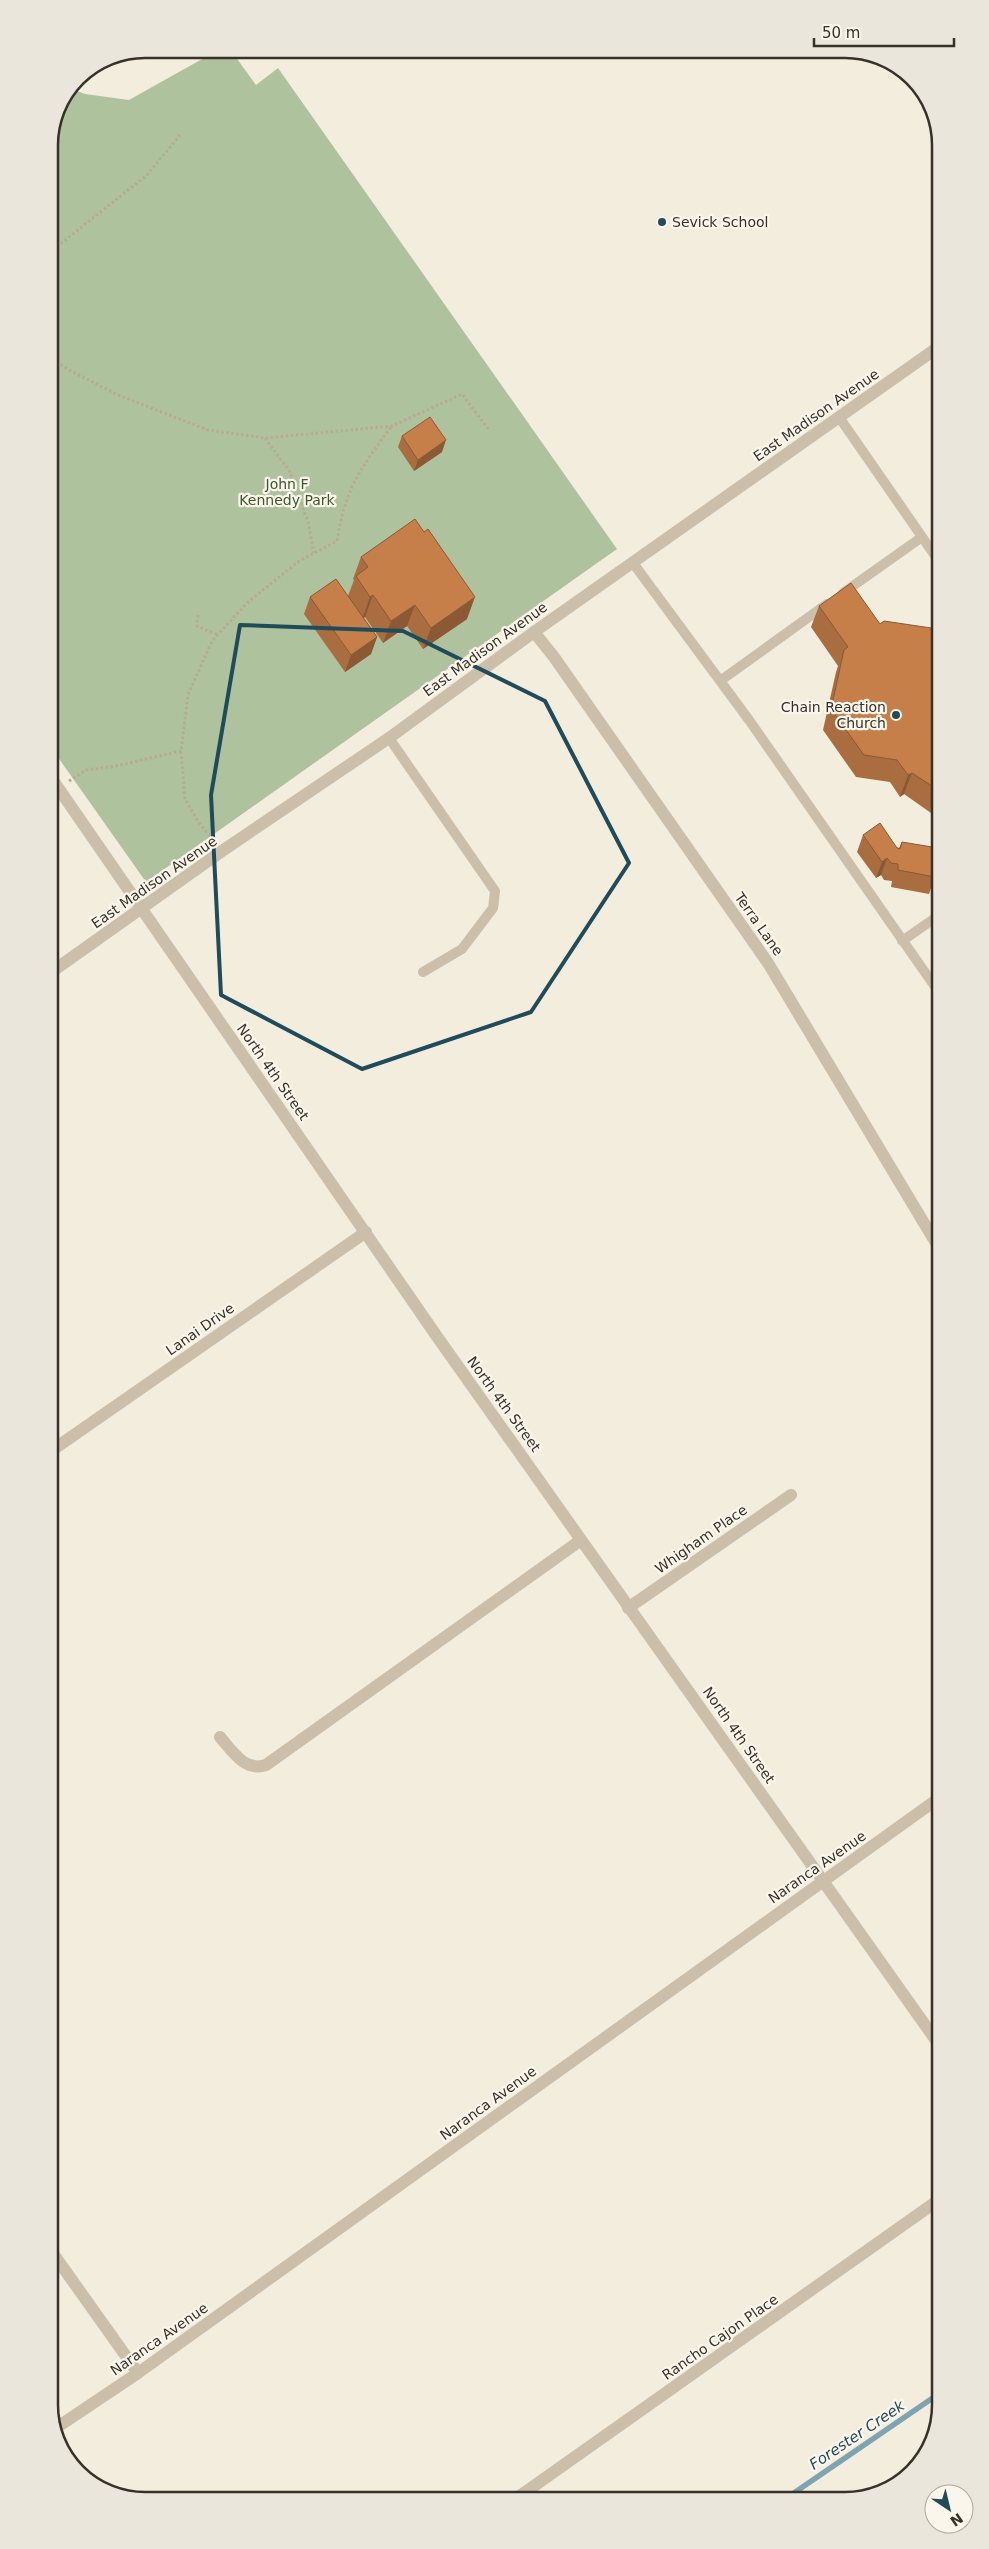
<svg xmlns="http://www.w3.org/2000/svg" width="989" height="2549" font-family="'DejaVu Sans',sans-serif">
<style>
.green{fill:#afc29e}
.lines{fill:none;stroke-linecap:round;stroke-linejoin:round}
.stream{stroke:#7da4b0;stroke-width:5.5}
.path{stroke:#b7aa94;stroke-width:3;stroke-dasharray:2.5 2.5;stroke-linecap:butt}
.service{stroke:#cbbfaa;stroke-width:10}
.minor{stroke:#cbbfaa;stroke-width:12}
.tertiary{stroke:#cbbfaa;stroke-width:12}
.wall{fill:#aa6d3f}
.shaded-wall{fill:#8b5933}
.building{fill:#c67f49;stroke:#8b5933}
.marked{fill:none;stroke:#1f4b5a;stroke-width:4;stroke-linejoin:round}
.poi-dot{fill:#1f4b5a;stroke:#faf6eb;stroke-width:2}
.labels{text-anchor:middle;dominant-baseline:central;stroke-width:4.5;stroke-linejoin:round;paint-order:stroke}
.poi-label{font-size:14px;fill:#383129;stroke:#faf6eb;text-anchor:start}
.street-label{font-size:14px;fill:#383129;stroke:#faf6eb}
.park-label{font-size:14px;fill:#3f572d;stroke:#faf6eb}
.water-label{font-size:15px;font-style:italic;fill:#1f4b5a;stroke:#faf6eb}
.rim{fill:none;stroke:#383129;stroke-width:2.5}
</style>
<rect width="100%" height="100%" fill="#f3edde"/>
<path class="green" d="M220 49H230L256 85 278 68 617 549 146 882 50 746 49 139 72 89 85 94 129 100Z"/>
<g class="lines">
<path class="stream" d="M788 2497 940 2393"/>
<path class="path" d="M49 253 147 175 180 135
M49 355 67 369 118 395 169 415 208 430 265 438 392 426 462 394 489 430
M265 438 290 472 308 522 314 553
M198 615 197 626 218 635
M69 781 86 770 116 766 181 751
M213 840 200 824 185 799 181 751 188 695 212 641 248 602 299 561 337 541C345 489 361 467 392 426"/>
<path class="service" d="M839 417 938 560
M633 563 749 720 938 991
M843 593 922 537
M720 681 827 604
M389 738 495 891 493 908 462 949 423 972
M902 941 938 916"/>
<path class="minor" d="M534 632 554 657 768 963 939 1248
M51 1451 366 1232
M628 1608 791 1495
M220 1737C233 1752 245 1772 266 1765L581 1540
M52 2252 138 2373
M53 2430 138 2373 939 1798
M517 2498 940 2199"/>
<path class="tertiary" d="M50 776 438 1338 940 2046
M50 973 222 851 389 738 534 632 937 348"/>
</g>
<path class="wall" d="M402 436 442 452 414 471 398 447Z
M361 557 467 619 423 649 407 626 383 643 365 617 363 618 377 637 371 654 345 672 304 614 310 597 348 596 354 580 353 579Z
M819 606 880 624 938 629V809L931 813 904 794 900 797 890 782 856 777 823 730 836 672 838 666 811 627Z
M863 835 899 848 902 842 935 877 929 894 891 887 892 881 884 880 881 875 876 878 857 852Z"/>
<path class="shaded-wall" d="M446 440 442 452 414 471 418 460Z
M373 595 365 617 362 619 370 597Z
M475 597 467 619 423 649 431 628Z
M50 600H54L52 606H50Z
M415 605 407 626 383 643 391 621Z
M377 637 371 654 345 672 351 655Z
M912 773 904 794 900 797 908 775Z
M938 795V809L931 813Z
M887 858 881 875 876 878 882 862Z"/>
<path class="building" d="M430 417 446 440 418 460 402 436Z
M415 519 424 532 428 529 475 597 431 628 415 605 391 621 373 595 370 597 356 576 368 567 361 557Z
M50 565 57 566 54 600H50Z
M336 579 377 637 351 655 310 597Z
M851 583 880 624 884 621 938 629V790L912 773 908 775 897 760 864 755 831 709 844 650 848 647 819 606Z
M880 823 897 848 900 849 902 842 938 848V862L935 877 898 870V864L891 863 887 858 882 862 863 835Z"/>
<path class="marked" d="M240 625 403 631 545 701 629 863 531 1012 362 1069 221 995 211 795Z"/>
<g class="poi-dot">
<circle cx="662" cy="222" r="5"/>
<circle cx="896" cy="715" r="5"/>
</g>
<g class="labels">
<g class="poi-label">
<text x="672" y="222">Sevick School</text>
<text x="886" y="707" text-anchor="end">Chain Reaction<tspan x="886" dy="16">Church</tspan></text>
</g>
<g class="street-label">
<text transform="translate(816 415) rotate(-35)">East Madison Avenue</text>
<text transform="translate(485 649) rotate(-36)">East Madison Avenue</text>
<text transform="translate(154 882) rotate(-35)">East Madison Avenue</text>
<text transform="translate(759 924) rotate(55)">Terra Lane</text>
<text transform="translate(273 1072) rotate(55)">North 4th Street</text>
<text transform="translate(200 1329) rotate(-35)">Lanai Drive</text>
<text transform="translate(504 1404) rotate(54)">North 4th Street</text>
<text transform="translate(701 1539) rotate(-35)">Whigham Place</text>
<text transform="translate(739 1735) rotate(55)">North 4th Street</text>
<text transform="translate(817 1867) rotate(-35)">Naranca Avenue</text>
<text transform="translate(488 2103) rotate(-36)">Naranca Avenue</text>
<text transform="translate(720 2337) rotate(-35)">Rancho Cajon Place</text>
<text transform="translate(159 2339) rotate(-35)">Naranca Avenue</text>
</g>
<g class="park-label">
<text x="287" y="484">John F<tspan x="287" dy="16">Kennedy Park</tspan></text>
</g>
<g class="water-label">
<text transform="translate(857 2435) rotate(-34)">Forester Creek</text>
</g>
</g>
<path d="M0 0H989V2549H0ZM145 58H845A87 87 0 0 1 932 145V2405A87 87 0 0 1 845 2492H145A87 87 0 0 1 58 2405V145A87 87 0 0 1 145 58Z" fill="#eae6db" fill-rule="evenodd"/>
<path class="rim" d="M145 58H845A87 87 0 0 1 932 145V2405A87 87 0 0 1 845 2492H145A87 87 0 0 1 58 2405V145A87 87 0 0 1 145 58Z"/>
<g transform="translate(949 2509) rotate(145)"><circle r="24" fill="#faf6eb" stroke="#aca79d"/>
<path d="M0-4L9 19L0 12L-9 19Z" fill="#1f4b5a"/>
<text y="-8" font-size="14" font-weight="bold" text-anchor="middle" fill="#383129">N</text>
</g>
<path d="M814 38v8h140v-8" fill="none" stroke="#383129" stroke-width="2.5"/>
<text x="822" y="38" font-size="15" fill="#383129" stroke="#faf6eb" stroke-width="4" paint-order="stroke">50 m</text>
</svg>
